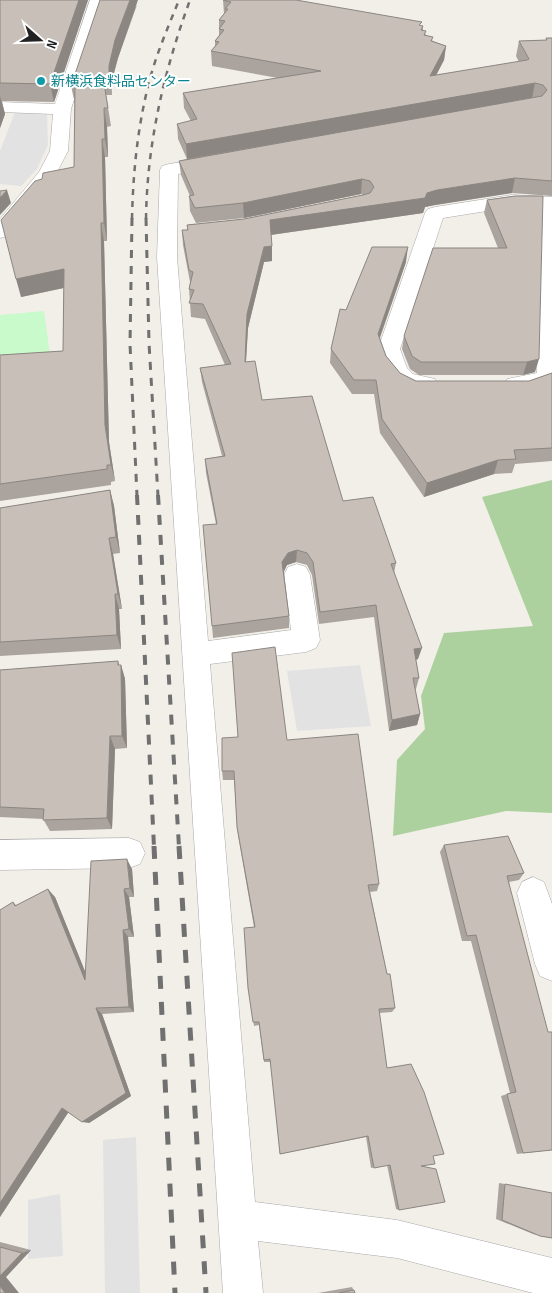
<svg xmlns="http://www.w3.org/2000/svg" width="552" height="1293" font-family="'Sofia Sans Condensed','Noto Sans JP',sans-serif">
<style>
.forest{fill:#add19e}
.park{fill:#c8facc}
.parking{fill:#e2e2e2}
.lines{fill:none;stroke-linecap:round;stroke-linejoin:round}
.minor-casing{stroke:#a9a9a9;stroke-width:1}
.minor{fill:#fff;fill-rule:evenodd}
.rail-far3{stroke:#707070;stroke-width:2.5;stroke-dasharray:6 6;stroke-linecap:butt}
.rail-far2{stroke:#707070;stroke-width:3;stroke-dasharray:8 8;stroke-linecap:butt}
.rail-far1{stroke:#707070;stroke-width:4;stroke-dasharray:10 10;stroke-linecap:butt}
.rail{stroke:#707070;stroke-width:5;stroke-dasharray:13 13;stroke-linecap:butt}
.wall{fill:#aba49e}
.shaded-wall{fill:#8b8681}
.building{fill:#c7bfb8;stroke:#8b8681}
.culture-dot{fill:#0f9aa8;stroke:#fff;stroke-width:2}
.labels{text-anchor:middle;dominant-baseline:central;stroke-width:4;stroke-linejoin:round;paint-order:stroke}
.far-culture-label{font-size:14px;fill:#0d838f;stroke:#fff;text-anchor:start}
</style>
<rect width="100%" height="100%" fill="#f2efe9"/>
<path class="forest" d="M552 480V813L506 811 393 836 397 760 425 729 421 696 444 633 533 626 482 497Z"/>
<path class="park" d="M44 311 51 362 0 365V315Z"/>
<path class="parking" d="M15 112H47L48 145 37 169 21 186 0 184V151Z
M360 665 371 726 297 731 287 671Z
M136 1137 140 1293H105L103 1140Z
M60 1194 63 1256 28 1259V1200Z"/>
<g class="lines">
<g class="minor-casing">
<path id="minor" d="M90 0H106L71 109 68 151 54 178 7 236 0 238V219L39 172 50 151 53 114 0 112V102L55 104Z
M216 157 222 159 225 163 222 167 178 174 177 257 208 641 291 630 284 575 288 567 297 564 306 567 310 575 320 640 316 648 306 652 210 664 255 1202 397 1220 552 1258V1293H533L397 1258 258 1241 263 1293H223L157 257 160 170 162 166 169 164Z
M512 195 552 197V384L524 393 507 391 504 385 507 379 537 373 541 208 512 207 443 218 400 349 407 368 413 374 435 379 438 385 435 391C401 400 388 376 378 349L425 213 428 209 435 207Z
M129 838 140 842 145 853 140 864 129 868 0 870V840Z
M533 877 544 882 552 904V981L540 976 535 964 517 893 522 882Z"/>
</g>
<use href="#minor" class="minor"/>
<path class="rail-far3" d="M132 219C133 171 138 122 151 75 158 50 169 25 179 0
M146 219C147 143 164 71 190 0"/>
<path class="rail-far2" d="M132 218 130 344 137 496
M146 218 149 343 158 496"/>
<path class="rail-far1" d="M137 495 154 847
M158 495 179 847"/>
<path class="rail" d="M154 846 175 1293
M179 846 206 1293"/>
</g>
<path class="wall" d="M0 0H88L54 102 2 101 5 114 0 128Z
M223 0 423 26V30L426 35 433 41 446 46 444 60 436 75 519 62 516 56 519 41 546 40V38H552V196L512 193 435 205 425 207 423 213 271 235 272 261 264 262 248 328 246 362 262 400 343 501 396 563 394 573 418 659 416 660 419 678 416 689H415L420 714 417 725 389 731 374 617 319 624 312 575 307 565 296 562 287 565 284 572 289 616V628L213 638 212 626 216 524 206 473 205 459 222 456 202 382 200 368 225 365 205 319 191 317 189 289 190 282 183 245 182 230H187V225L244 219 363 195 361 194 244 218 196 223 190 211 189 196H190L181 175 179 161 187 159 178 139 177 124 191 121 184 108 183 93 278 78 212 66 211 51 215 46V41L219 35V20L224 14Z
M137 5 118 58 111 84 112 95H106L111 126 107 127 108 157H105L107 241H104L109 442 115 481 111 482V485L0 501V355L63 351 64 288 21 297 42 179 74 167 75 104 71 86Z
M515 196 535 372 523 375H419L410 369 402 349 404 336 498 248 484 213 487 200Z
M406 262 380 338 386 356 400 373 416 381H529L552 373V461L515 464 512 473 494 474 424 497 380 433 374 394H352L330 363 331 349 346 310Z
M110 490 114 506 120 553 113 554 122 609H119L121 649 0 656V508Z
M118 661 119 665H121L125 679 127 748 115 749 112 829 50 831 43 819 0 817V670Z
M287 740 379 884 377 891 370 892 387 974 395 1008 392 1012 379 1013 387 1068 433 1156 421 1166 399 1210 396 1209 387 1165 371 1168 366 1137 280 1154 271 1062H264L259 1025 254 1026 248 988 254 927 238 835 234 780H223L222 771Z
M444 845 524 873 519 880 509 882 552 1150 517 1154 501 1096 510 1093 471 941H462L440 852Z
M132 869 134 897H129L134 937H128L134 1012 102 1014 131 1096 89 1123 68 1112 0 1217V910L13 902 16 905 55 897 85 972Z
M499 1183 505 1184 552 1238 533 1234 496 1219Z
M0 1242 31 1250 6 1277 0 1293Z
M352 1287 355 1293H318Z"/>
<path class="shaded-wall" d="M79 0H88L54 102 50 84Z
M130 0H138L118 58 111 84 112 95 109 77V66L115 40Z
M446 46 444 60 428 91 430 76Z
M535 83 532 98 187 159 186 144Z
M0 96 5 114 0 128Z
M104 108 107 127 108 157 105 139Z
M102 139 105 157 107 241 104 223Z
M515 178 512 193 435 205 425 207 423 213 270 235V220L437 190Z
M362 179 361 194 244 218 243 203Z
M7 190 11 203 0 215V198Z
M101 223 104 241 109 442 115 481 111 465 105 425Z
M272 246V261L264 262 248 328 245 377V362L247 314 264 247Z
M408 247 406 262 376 348 378 334Z
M64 269 68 287 21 297 16 279Z
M539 359 535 372 523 375 527 362Z
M498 460 494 474 424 497 427 483Z
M110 490 114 506 120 553 116 537Z
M109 538 113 554 122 609 118 594Z
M297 550 296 562 287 565 282 574V562L288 553Z
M115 594 119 609 121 649 117 635Z
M422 648 418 659 411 661 414 649Z
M118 661 121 673V665L125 679 127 748 122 736Z
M420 714 417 725 389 731 392 720Z
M110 736 115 749 112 829 107 818Z
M127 859 132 869 134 897 130 888Z
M48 889 55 897 91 986 85 980Z
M124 889 129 897 134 937 129 929Z
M123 930 128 937 134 1012 129 1007Z
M96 1008 102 1014 131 1096 89 1123 82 1122Z
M62 1108 70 1110 0 1217V1203Z
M31 1250 6 1277 19 1293H5L0 1286V1276L22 1253Z"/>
<path class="building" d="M0 0H79L50 84 0 83Z
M100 0H130L115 40 109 66V77H103L108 108H104L105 139H102L104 223H101L105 425 111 465H107V469L0 484V355L63 351 64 269 16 279 1 220 35 181 42 179 43 173 74 167 75 86H71Z
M223 0H296L422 22 419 25 423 26 421 30 426 31 424 35 433 37 431 41 446 46 430 76 527 60 529 59 519 41 547 40 546 38H552V181L515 178 437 190 427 193 425 198 270 220 272 246 264 247 247 314 245 362 255 361 262 400 312 396 343 501 373 497 396 563 391 564 422 648 414 649 419 678H413L420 714 392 720 376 605 320 612 313 562 307 553 297 550 288 553 282 562 289 616 212 626 203 525 217 524 205 459 225 456 200 368 231 364 203 304 189 303 194 290 189 289 193 272 189 270 182 230H188L187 225 244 219 363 195 370 193 374 187 370 181 362 179 243 203 195 208 189 196 194 195 179 161 542 96 547 90 543 85 535 83 186 144 177 124 197 119 183 93 321 71 211 51 219 42 215 41 224 30 219 29 225 21 219 20 228 9H225L231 2Z
M7 190 0 198V191Z
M515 196H543L539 359 527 362H421L412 356 404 336 433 248H507L487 200Z
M372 247H408L378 334 386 356 400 373 416 381H529L552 373V448L514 450 516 459 498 460 427 483 382 419 376 380H354L331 349 340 309 346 310Z
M110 490 116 537 109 538 118 594H115L117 635 0 642V508Z
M275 647 287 740 358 734 379 884 368 885 387 974H390L395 1008 379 1009 387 1068 411 1064 424 1092 444 1154 433 1156 435 1164 421 1166 436 1169 445 1202 399 1210 390 1165 374 1168 368 1136 280 1154 270 1059 264 1060 259 1022H253L248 988 244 928 255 927 237 827 234 771H222V738L238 737 232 653Z
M118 661V665H121L122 736H110L107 818 43 820 44 809 0 807V670Z
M508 836 524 873 507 876 548 1032H552V1150L523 1153 507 1094 516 1092 476 935 467 936 444 845Z
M127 859 130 888 124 889 129 929 123 930 129 1007 96 1008 126 1093 82 1122 62 1108 0 1203V910L13 902 15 906 48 889 85 980 91 861Z
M505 1184 552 1193V1238L540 1236 502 1220Z
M0 1247 22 1253 0 1276Z
M0 1286 5 1293H0Z
M354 1290 355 1293H339Z"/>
<circle class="culture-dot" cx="41" cy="81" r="5"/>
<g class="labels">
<g class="far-culture-label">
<text x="51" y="81">新横浜食料品センター</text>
</g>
</g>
<g transform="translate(40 40) rotate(110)" stroke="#ffffff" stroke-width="4" paint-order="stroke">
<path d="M0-4L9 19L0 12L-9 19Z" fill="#222222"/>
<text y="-8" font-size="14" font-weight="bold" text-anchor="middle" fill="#222222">N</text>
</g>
</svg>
